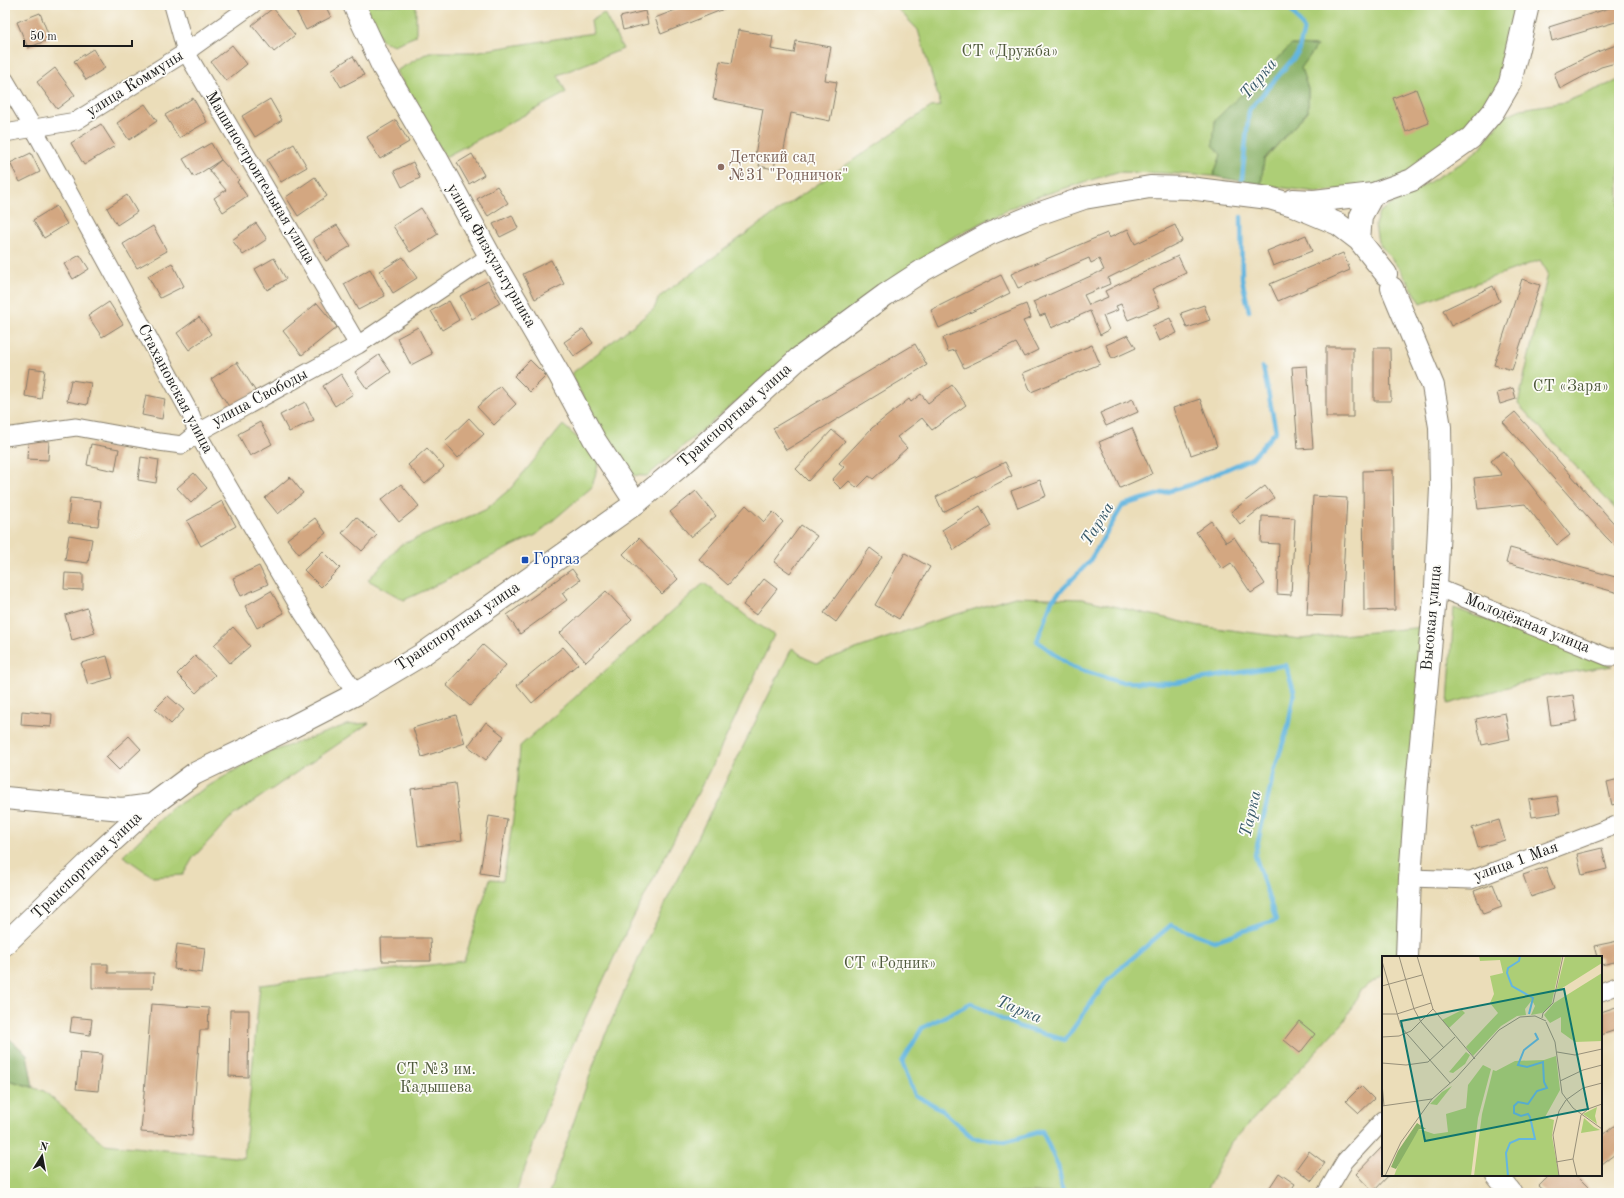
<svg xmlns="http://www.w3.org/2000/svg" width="1624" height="1198" font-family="'Old Standard TT',serif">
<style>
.green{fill:#adce76;stroke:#647549}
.forest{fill:#8ab167;stroke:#536642}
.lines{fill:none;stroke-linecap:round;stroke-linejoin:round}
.stream{stroke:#64b6e0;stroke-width:4.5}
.building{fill:#d3a781}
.street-casing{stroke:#847c6a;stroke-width:19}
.secondary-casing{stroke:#847c6a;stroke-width:24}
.street{stroke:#fff;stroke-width:17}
.secondary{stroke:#fff;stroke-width:22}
.education-dot{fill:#8d6e63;stroke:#fdfcf7;stroke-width:1.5}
.transit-dot{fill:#1a4fb4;stroke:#fdfcf7;stroke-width:1.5}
.labels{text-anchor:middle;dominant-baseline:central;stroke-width:3.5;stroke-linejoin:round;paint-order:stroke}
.park-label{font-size:16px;fill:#4f5a3c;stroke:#fdfcf7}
.street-label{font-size:16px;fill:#1c1c1c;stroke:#fdfcf7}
.education-label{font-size:16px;fill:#785e54;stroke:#fdfcf7;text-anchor:start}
.transit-label{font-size:16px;fill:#164399;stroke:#fdfcf7;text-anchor:start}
.water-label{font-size:17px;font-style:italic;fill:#395a6a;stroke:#fdfcf7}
.inset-river{fill:none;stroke:#64b6e0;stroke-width:2}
.inset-road{fill:none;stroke:#98907a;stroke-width:1}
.view{fill:#0f766e;fill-opacity:0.15;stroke:#0f766e;stroke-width:2}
.inset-edge{fill:none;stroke:#1c1c1c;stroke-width:2}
</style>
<rect width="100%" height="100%" fill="#fdfcf7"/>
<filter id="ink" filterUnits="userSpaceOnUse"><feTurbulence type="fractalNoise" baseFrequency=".025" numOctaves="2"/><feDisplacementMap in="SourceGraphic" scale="8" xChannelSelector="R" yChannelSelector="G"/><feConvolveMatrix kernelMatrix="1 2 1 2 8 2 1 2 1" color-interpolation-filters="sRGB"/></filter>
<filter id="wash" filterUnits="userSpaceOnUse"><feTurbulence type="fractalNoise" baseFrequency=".012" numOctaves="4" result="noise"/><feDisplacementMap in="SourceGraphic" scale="16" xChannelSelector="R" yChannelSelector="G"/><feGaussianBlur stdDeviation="0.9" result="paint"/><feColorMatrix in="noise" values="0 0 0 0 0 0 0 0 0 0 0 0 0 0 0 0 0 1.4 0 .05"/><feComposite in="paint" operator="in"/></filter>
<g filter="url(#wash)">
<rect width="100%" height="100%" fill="#ebddb9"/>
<path class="green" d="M365 5H416V36L394 45 382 41Z
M894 5H1523L1504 81 1466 135 1401 177 1367 187 1317 192 1261 185 1264 160 1308 111V89L1301 68 1317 46 1291 45 1277 60 1221 155 1213 176 1162 173 1117 172 1027 200 950 239 807 343 647 476 626 475 611 451 571 374 654 309 659 297 755 227 931 107 941 106 918 30Z
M604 13 623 49 558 75 566 93 445 157 396 71 429 52H474L593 33 591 21Z
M1619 80V513L1518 404 1548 273 1540 260 1421 303 1401 271 1378 242 1375 225 1379 212 1463 162 1481 147 1503 117 1521 109 1565 102Z
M563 425 600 458 592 487 536 535 498 553 426 590 404 600 368 580 400 545 485 510 511 488Z
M704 583 745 615 774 635 718 754 626 932 558 1076 516 1193H5V1079L44 1091 104 1144 244 1158 260 985 464 961 490 879 503 880C511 835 518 791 520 746Z
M1015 597 1083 599 1200 626 1300 639 1424 627 1397 957H1383V975L1361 990 1344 1022 1231 1143 1205 1193H549L599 1049 645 944 792 648 805 658 817 663 934 621Z
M1454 608 1613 666 1550 675 1448 704Z
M369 723 231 817 193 858 183 875 153 877 123 856 172 808 257 757 346 725Z"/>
<path class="forest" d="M1291 45 1317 46 1301 68 1308 89V111L1264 159 1261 185 1213 176 1221 155 1213 145 1215 120 1277 60Z
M5 1035 27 1054 33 1087 5 1079Z"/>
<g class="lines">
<path class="stream" d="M1242 179 1249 110 1298 53 1304 29 1288 5
M1241 217 1242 279 1249 311
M1063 1193 1058 1166 1042 1131 1008 1141 973 1138 941 1109 915 1095 902 1062 922 1028 971 1003 1017 1026 1065 1040 1109 978 1171 925 1214 941 1276 920 1255 855 1274 771 1288 727 1294 692 1286 665 1175 683 1119 682 1072 667 1037 641 1052 600 1089 562 1123 505 1193 484 1252 458 1276 431 1263 367"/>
</g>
<g id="blocks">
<path class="building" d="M293 5H325L331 17 306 30Z
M688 5H734L661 34 655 18Z
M1619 5V21L1552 41 1549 27Z
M273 8 295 35 274 52 252 25Z
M645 11 648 24 623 30 620 17Z
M40 13 50 39 28 48 17 22Z
M738 30 773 36 771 49 794 53 796 41 831 47 825 80 837 82 830 121 791 113 782 160 776 158 774 169 759 166 761 156 755 155 763 109 713 99 720 61 732 63Z
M1619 44V62L1601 67 1560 89 1554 73 1597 52Z
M232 45 247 64 226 81 211 62Z
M93 49 105 68 86 80 74 61Z
M353 56 364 75 341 87 331 70Z
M55 68 75 95 57 109 37 82Z
M1416 89 1429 123 1406 132 1393 98Z
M193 98 207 122 179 138 165 115Z
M270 99 282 120 255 137 242 116Z
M145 104 157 121 129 140 117 123Z
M396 120 409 142 380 159 367 137Z
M101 124 115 146 84 165 71 143Z
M211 143 221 160 239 180 237 182 247 196 223 212 214 198 226 190 209 170 221 160 194 177 183 159Z
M294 144 307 167 281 182 267 160Z
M31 153 40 172 20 182 10 163Z
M472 154 484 175 469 184 457 163Z
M413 162 420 178 402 187 394 171Z
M315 177 327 196 298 216 286 197Z
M497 186 508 203 488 216 477 199Z
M127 195 137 212 117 225 107 208Z
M56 206 67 224 44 238 33 220Z
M421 208 438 234 410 252 393 226Z
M512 215 518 228 500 237 493 224Z
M256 223 267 239 243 255 232 240Z
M337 225 351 246 326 261 313 239Z
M1175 225 1182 241 1108 278 1110 284 1084 295 1089 305 1108 297 1105 291 1178 256 1186 273 1152 289 1160 307 1128 320 1121 304 1116 306 1118 310 1103 316 1109 330 1100 335 1090 311 1051 328 1045 314 1040 316 1033 302 1104 270 1099 259 1091 263 1089 258 1018 288 1011 274 1107 233 1109 238 1128 229 1135 244Z
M153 226 167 251 137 268 123 244Z
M1306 235 1312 251 1273 266 1267 251Z
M1343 253 1350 270 1278 301 1270 284Z
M80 255 89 269 73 279 64 264Z
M403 257 417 278 393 293 380 271Z
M274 258 286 279 267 290 255 269Z
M551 260 564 284 535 299 523 274Z
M172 263 184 286 160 298 148 276Z
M370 269 385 296 358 310 344 284Z
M1001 275 1010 293 939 328 931 310Z
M1522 279 1540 285 1512 370 1494 365Z
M488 281 500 303 472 319 460 296Z
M1493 286 1500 301 1451 326 1443 310Z
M449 301 459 320 442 330 431 311Z
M109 302 123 324 102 337 88 316Z
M317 303 337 327 302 355 283 331Z
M1026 304 1031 318 1023 321 1038 350 1024 357 1016 343 964 368 955 350 948 352 943 338Z
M1204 305 1210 320 1187 328 1181 313Z
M199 317 211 334 189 350 177 333Z
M1170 318 1177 333 1159 341 1152 326Z
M418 327 432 354 411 365 397 338Z
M583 329 593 343 574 356 564 342Z
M1128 335 1136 348 1112 359 1106 345Z
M915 344 927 365 786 450 773 428Z
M1092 345 1100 364 1031 392 1023 373Z
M1326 347H1353V417H1326Z
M1374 348H1390L1391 401H1374Z
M379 355 391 372 367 389 355 372Z
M530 360 546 376 530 392 514 376Z
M237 362 256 392 230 408 211 379Z
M1307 366 1313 448 1298 449 1292 367Z
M29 368 45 370 41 399 25 396Z
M341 374 353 394 335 406 323 386Z
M71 380 91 383 87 405 67 401Z
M952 385 966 405 932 430 922 418 897 437 907 448 873 479 869 476 857 488 849 481 841 489 832 480 844 467 839 463 872 428 909 399 911 402 921 394 928 403Z
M500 386 516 404 494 425 477 407Z
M1513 388 1516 399 1500 404 1497 393Z
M146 395 165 399 162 419 142 415Z
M1133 399 1138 412 1106 426 1100 413Z
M1200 399 1217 446 1191 455 1173 408Z
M305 402 314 420 289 432 280 415Z
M1515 412 1619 529V550L1605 536 1503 422Z
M469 418 484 434 458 458 444 442Z
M260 422 272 444 250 456 238 434Z
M1132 428 1152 474 1120 488 1099 442Z
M832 430 845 441 808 481 796 469Z
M28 440 49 441 48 460 27 459Z
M91 444 119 449 115 471 87 465Z
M427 448 444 467 425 484 408 465Z
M1504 451 1570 535 1557 545 1525 504 1478 509 1474 478 1502 475 1491 461Z
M141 457 159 460 156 483 138 480Z
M1005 462 1012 476 943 512 936 497Z
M1393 470 1395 610 1364 611 1363 471Z
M194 473 207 488 191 503 177 488Z
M290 477 303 493 278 514 265 498Z
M1040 480 1046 496 1018 508 1011 491Z
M401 484 419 506 399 522 381 500Z
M1265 486 1274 498 1240 524 1231 512Z
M696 491 716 516 691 537 670 512Z
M1313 496 1347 498 1341 616 1307 615Z
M70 498 101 501 98 526 68 523Z
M222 501 236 526 201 546 187 521Z
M746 505 764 522 773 512 783 522 728 585 699 559Z
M980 506 991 526 954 550 942 530Z
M1262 516 1295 518 1291 595 1277 594 1279 544 1261 543Z
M356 517 377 535 362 551 342 533Z
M315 518 326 533 299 554 287 539Z
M1211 521 1226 542 1234 537 1265 584 1251 593 1231 563 1222 569 1196 532Z
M801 525 817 536 790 573 774 562Z
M69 535 92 539 88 563 65 560Z
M639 538 678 579 662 594 623 554Z
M870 548 882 557 836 622 824 613Z
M1510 548 1619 578V593L1506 563Z
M323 551 340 568 321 587 304 570Z
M905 553 930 567 899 619 875 605Z
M259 566 268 584 241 596 233 578Z
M572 569 580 580 562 593 567 600 520 634 507 615Z
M65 573 83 574V590L64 589Z
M764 579 777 589 756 615 743 605Z
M271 591 284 613 257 628 245 606Z
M606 591 632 619 586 662 560 633Z
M87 608 95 633 72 640 65 615Z
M233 627 250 646 230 663 214 645Z
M483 645 506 665 470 706 446 685Z
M563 647 578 664 532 703 517 685Z
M107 656 113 678 88 685 81 663Z
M195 656 215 675 196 693 177 674Z
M1573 695 1577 721 1551 725 1547 699Z
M168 696 184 710 171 724 155 709Z
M22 711 52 714 51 727 21 725Z
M1505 713 1510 739 1482 745 1476 719Z
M456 715 465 743 422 757 413 728Z
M486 722 504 736 486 760 468 746Z
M129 736 141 749 119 770 106 757Z
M1619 779V803L1612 805 1607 782Z
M455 783 462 840 418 846 411 789Z
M1557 796 1560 813 1532 817 1529 800Z
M489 816 507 819 498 876 480 873Z
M1499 820 1505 840 1478 848 1472 828Z
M1602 848 1607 869 1582 875 1577 854Z
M1546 867 1554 889 1531 897 1523 875Z
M1493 884 1502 907 1483 914 1474 891Z
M381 938H430L431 961H382Z
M1618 941 1619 961 1601 965V957H1597L1594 946Z
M177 944 205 948 202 973 174 969Z
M92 964H108V973H154L153 988H92Z
M151 1004 209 1008 208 1030H200L192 1136 141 1132Z
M1619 1006V1029L1601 1035V1012Z
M230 1010H249L248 1077 229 1076Z
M72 1017 92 1019 90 1035 70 1032Z
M1299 1021 1315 1034 1300 1053 1284 1040Z
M80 1052 102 1054 98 1091 76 1089Z
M1361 1086 1374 1099 1359 1113 1346 1101Z
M1615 1125 1619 1130V1151L1602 1164 1601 1162V1137Z
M1383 1146V1175H1389L1373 1192 1356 1174Z
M1309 1151 1325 1163 1312 1181 1296 1169Z
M1279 1173 1295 1184 1289 1193H1266Z
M1550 1175H1576L1592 1191 1590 1193H1547L1539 1186Z"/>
</g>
</g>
<g filter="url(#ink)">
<use href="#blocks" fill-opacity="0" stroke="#847c6a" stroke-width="1"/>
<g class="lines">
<g class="street-casing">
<path id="street" d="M173 5 186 52 358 345
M5 80 34 129 191 415 197 433 302 612 356 694
M5 133 76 121 186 52 252 5
M5 437 76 427 159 442 182 445 197 433 358 345 490 256
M1436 587 1608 657H1619
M1410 878 1471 880 1619 824
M1601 992 1619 985
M1326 1193 1345 1161 1383 1120"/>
</g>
<g class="secondary-casing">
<path id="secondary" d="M354 5 383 67 437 159 490 256 560 376 594 439 636 503
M1293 200 1314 201 1373 194
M1359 240 1361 216 1373 194 1412 180 1471 138 1493 112 1510 83 1528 5
M1392 288 1433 386 1440 427 1441 488 1436 587 1417 784 1410 878 1407 957
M5 798 122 809 152 805
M5 944 97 855 152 805 194 774 290 728 356 694 423 654 636 503 691 457 798 359 885 295 925 269 989 234 1035 215 1084 198 1150 187 1189 188 1269 198 1293 205 1338 224 1359 240 1386 274
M1497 1175 1511 1193"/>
</g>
<use href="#street" class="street"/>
<use href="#secondary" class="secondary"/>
</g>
</g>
<circle class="education-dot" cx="721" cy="167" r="4"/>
<rect class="transit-dot" x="521" y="556" width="8" height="8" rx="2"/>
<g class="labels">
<g class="park-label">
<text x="1010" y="52">СТ «Дружба»</text>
<text x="1571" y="387">СТ «Заря»</text>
<text x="890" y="964">СТ «Родник»</text>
<text x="436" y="1070">СТ №3 им.<tspan x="436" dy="18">Кадышева</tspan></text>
</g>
<g class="street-label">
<text transform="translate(135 84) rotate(-32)">улица Коммуны</text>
<text transform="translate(260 178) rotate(59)">Машиностроительная улица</text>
<text transform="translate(491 256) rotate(60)">улица Физкультурника</text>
<text transform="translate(175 389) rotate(62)">Стахановская улица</text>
<text transform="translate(260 398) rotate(-28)">улица Свободы</text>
<text transform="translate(735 416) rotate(-42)">Транспортная улица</text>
<text transform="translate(1432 618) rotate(-85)">Высокая улица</text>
<text transform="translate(1527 624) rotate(22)">Молодёжная улица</text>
<text transform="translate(458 627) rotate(-34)">Транспортная улица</text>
<text transform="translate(1516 862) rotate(-20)">улица 1 Мая</text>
<text transform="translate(87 866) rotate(-44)">Транспортная улица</text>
</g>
<g class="education-label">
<text x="729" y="158">Детский сад<tspan x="729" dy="18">№31 "Родничок"</tspan></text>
</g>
<g class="transit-label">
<text x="533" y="560">Горгаз</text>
</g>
<g class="water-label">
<text transform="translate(1259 79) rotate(-50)">Тарка</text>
<text transform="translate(1098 524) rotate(-58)">Тарка</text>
<text transform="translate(1251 814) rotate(-77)">Тарка</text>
<text transform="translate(1019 1010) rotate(22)">Тарка</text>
</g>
</g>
<g transform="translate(1382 956)">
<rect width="220" height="220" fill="#ebddb9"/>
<path d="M97 0H180L169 50 160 57 149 59 153 50 150 44 143 53 144 59 135 60 119 70 91 100 84 91 116 57 108 47 112 38 108 20 121 17 118 4 98 5ZM183 0H220V7L174 36ZM220 17V85L193 86 179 76V61L168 67 162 59 172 47ZM80 54 83 57 67 72 60 64ZM84 96 88 99 83 108 71 117 67 116ZM174 100 178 134 163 161 172 164 170 180 177 220H92L100 158 111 114 114 115 133 105 162 104ZM101 109 109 113 96 162 89 220H12L20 199 37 173 52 178 66 176 64 158 84 152 86 129ZM70 130 55 149 48 148 60 136ZM215 151 213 160 215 168 201 158ZM202 162 212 171 218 174 199 177Z" fill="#adce76"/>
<path d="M35 167 44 173H37L14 213 9 211 16 195Z" fill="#8ab167"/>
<path class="inset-river" d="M138 0 137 5 126 12 125 17 130 30 151 42 147 58M126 220 124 197 128 187 137 183H153L148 161 146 158 139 160 132 157V150L136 146 146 148 155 135 165 132 162 126 161 106 145 111 136 109 142 94 156 83 153 77"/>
<path class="inset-road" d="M17 0 32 53 39 66 62 92M35 0 51 53 93 103M0 5 19 71 68 127M0 30 40 19M0 58H15L49 47M160 62 161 57 171 47 181 0M164 66 173 86 180 137 191 152 220 173M0 81 17 80 29 75 51 53M175 96 193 99 220 93M0 107 24 109 46 106 73 81M178 125 201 114 220 109M0 127 2 150M0 150 50 143M174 206 191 203M3 220 19 186 50 143 74 122 117 74 138 61 153 60 164 65M177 220 171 179 177 155 184 144 201 132 220 127M195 220 191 203 199 159 206 153 220 148"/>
<path class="view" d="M182 33 206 153 43 185 19 65Z"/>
<rect width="220" height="220" class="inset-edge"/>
</g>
<rect width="1624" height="1198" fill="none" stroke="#fdfcf7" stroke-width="20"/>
<g transform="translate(42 1156) rotate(11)" stroke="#fdfcf7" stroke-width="3" paint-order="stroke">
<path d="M0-3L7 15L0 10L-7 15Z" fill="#1c1c1c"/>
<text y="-6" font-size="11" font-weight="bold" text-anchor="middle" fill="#1c1c1c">N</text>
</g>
<path d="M24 40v6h108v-6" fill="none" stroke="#1c1c1c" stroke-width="2"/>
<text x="30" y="40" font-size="12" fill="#1c1c1c" stroke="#fdfcf7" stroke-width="3" paint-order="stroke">50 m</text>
</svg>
